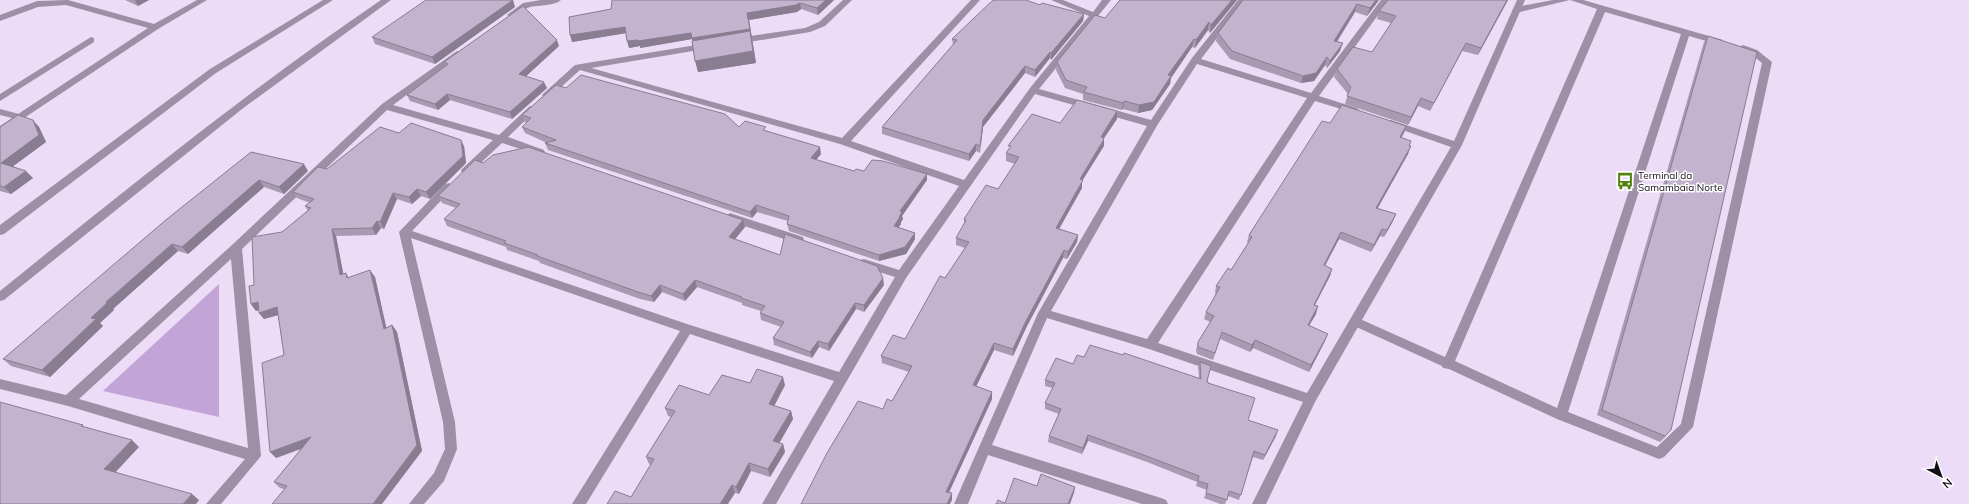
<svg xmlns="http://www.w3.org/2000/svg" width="1969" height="504" font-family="Mulish,sans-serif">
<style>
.green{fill:#c2a4d7}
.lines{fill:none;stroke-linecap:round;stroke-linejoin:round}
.service{fill:#9c8fa6;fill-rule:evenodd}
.minor{fill:#9c8fa6;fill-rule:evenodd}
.wall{fill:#a89ab2}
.shaded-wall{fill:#887d91}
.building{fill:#c3b3cf;stroke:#887d91}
.labels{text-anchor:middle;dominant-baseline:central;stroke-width:3;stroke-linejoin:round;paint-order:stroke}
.poi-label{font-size:10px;fill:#140e18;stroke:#fff;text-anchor:start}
</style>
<rect width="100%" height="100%" fill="#ecdcf8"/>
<path class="green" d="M219 284V417L103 391Z"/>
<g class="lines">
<path class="service" d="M1553 0H1583L1723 40 1724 42 1720 45 1689 36 1568 412 1657 447 1681 424 1762 63 1751 54 1738 48 1743 45 1757 50 1772 62 1693 427 1664 457 1659 459 1557 419 1449 369 1443 368 1442 366 1352 325 1350 322 1352 319H1360L1445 357 1597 9 1570 0 1516 13 1512 10 1516 7ZM1605 12 1681 34 1557 408 1455 361Z
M91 37 94 38V42L0 101V94Z
M0 109 23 115 25 117 20 120 0 115Z"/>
<path class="minor" d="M68 0 154 24 197 0H207L158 29 0 134V126L148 28 66 5 38 7 0 21V15L37 1Z
M323 0H333L216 73 4 234 0 235V225L210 69Z
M381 0H391L242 109 4 300 0 301V291C125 190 249 90 381 0Z
M541 0H561C555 6 539 5 530 7 523 9 518 16 511 18L507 15 523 3Z
M843 0H852L825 26 810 32 737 44 733 41 737 38 805 28 819 22Z
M971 0H980L851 141 964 180 1030 88 1089 16 1051 0H1063L1093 12 1102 0H1111L1039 89 1151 120 1192 58 1238 0H1246L1201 59 1311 93 1381 0H1389L1319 96 1357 108 1359 110 1357 112 1354 113 1315 101 1158 343 1307 393 1451 147 1388 125 1386 123 1391 120 1454 141 1517 0H1525L1462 145 1315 402 1266 504H1252L1303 402 1149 349 1047 318 992 445 1161 498 1166 500 1168 504H1142L988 455 968 504H954L1038 313 1147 126 1035 94 906 278 776 504H762L834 381 690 334 586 504H572L680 331 411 238 455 422 457 449 444 481 424 504H409L434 473 445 449 443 422 399 232 445 184 449 183 454 187 412 231 690 325 839 372 895 277 860 266 858 263 860 260 864 259 899 270 959 186 840 144 580 70 550 97H544L542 95 544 93 575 65 708 43 711 44V48L591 68 842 138ZM1197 64 1307 98 1147 339 1051 311 1158 124Z
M457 51 460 52V56L393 105 499 135 530 106H536L538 108 536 110 508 137 544 150 545 152 540 155 502 143 470 173H462L461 171 462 169 493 140 387 110 242 249 261 456 221 504H206L245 459 68 406 0 389V379L66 395 232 245 382 104ZM231 259 248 448 79 399Z
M730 213 803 237 804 240 799 244 726 220 725 217Z"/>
</g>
<path class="wall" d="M125 0H149L138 6Z
M834 0 818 15 801 9 797 12 749 20 756 63 698 72 692 39 640 48V46L629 48 626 33 572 42 569 17Z
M1120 0H1237L1210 33 1208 30 1195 48 1192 47 1171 78 1170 84 1152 110 1138 113 1123 109 1122 110 1083 100V94L1065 88 1056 70 1057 62 1105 18Z
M1243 0H1379L1367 16 1355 12 1337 42 1340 51 1327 68 1325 65 1314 81 1301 83 1230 59 1216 41 1218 33Z
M1388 0H1508L1478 55 1462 51 1430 111 1418 106 1408 125 1345 104 1348 94 1334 77 1337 69 1372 52 1391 23 1377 19 1379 11Z
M1040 5 1084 14 1083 21 1051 60 1050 58 1035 77 1025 73 983 127 980 153 976 151 969 161 882 134V127L953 45 952 39Z
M515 7 435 64 375 44 372 37Z
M1708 36 1666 436 1660 442 1597 415 1704 42Z
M559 46 526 76 547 88 512 119 450 100 438 110 410 101 407 95 446 66 444 62Z
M566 88 739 127 767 131 821 154 816 160 854 171H864L927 180 902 216 903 219 901 222V224L898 228 915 239 906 254 879 261 789 231 787 224 788 221 757 212 752 218 548 150 545 143H547L525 133 522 127 526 123 525 122 522 115Z
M1117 119 1104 138V146L1102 149 1082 181V188L1059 229 1078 235 1077 242 1067 259 1063 258 1026 328 1013 356 994 350 976 386 992 392V399L949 492 952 500 883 409 892 401 909 372 882 363 881 356 905 339 945 278 965 248 956 245V238L964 224V219L998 189 1015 164 1006 161V153L1060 123Z
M1330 123 1406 126 1401 138 1409 146 1408 154 1377 208 1396 214 1393 221 1384 237 1380 236 1371 252 1339 239 1325 266 1332 269 1330 276 1315 305 1316 314 1309 326 1325 341 1309 372 1253 348 1250 352 1220 339 1213 360 1197 354 1196 350 1198 342 1210 322 1204 319 1206 312 1216 294 1215 293 1216 286 1231 270 1248 243 1247 242 1249 235Z
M0 127H39L46 142 13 166 33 178 11 194 0 191Z
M399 133 464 146 466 163 430 199 421 196 412 204 397 199 384 229 381 228 376 235 336 236 343 274 346 273 349 278 375 277 386 328 392 325 397 332 422 451 284 489 280 488 274 482 301 449 276 458 284 355 278 315 264 319 259 313V310L256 311 251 304 254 285 282 232 308 211 305 206 310 203 297 198 293 192 327 169Z
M251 152 308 171 284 194 264 187 188 254 178 251 113 309 114 310 100 323 103 326 50 377 11 366 3 359Z
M483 163 745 227 735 239 780 255 884 285 864 312 856 309 829 351 819 347 812 358 774 345 773 338 781 327 761 320 760 313 761 311 742 305V303L697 287 685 301 662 292 654 302 640 299 540 263 539 261 507 250 506 247 447 226 444 219 456 208 442 203 438 196Z
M1084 357 1199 378 1198 367 1200 362 1211 366 1207 381 1248 420 1276 436 1263 460 1253 457 1239 500 1228 496 1225 504H1220L1204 498 1207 490 1196 486 1197 482 1147 462 1088 441 1082 454 1048 442 1049 436 1059 414 1045 409V403L1053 388 1045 386V380Z
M750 383 785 385 774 406 791 411 793 419 779 443 783 444 785 452 770 477 751 471 739 494 735 493 631 497 651 465 649 464 646 457 671 417 668 416 665 408Z"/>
<path class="shaded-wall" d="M135 0H149L138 6Z
M513 0 515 7 435 64 432 57Z
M826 0H834L818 15 817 8Z
M1232 0H1237L1210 33 1211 25Z
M1376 0H1379L1367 16 1370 8Z
M1507 0H1508L1478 55 1481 48Z
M800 3 801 9 797 12 749 20 756 63 698 72 695 61 694 44 692 39 640 48V46L629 48 627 41 747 13Z
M1357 4 1355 12 1332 49 1334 41Z
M1084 14 1083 21 1051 60V53Z
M1209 22 1208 30 1195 48 1196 40Z
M625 27 627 33 572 42 570 35Z
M1194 39 1192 47 1171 78 1170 84 1152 110 1138 113 1139 105 1168 75Z
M557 40 559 46 522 80 519 74Z
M1343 43 1340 51 1327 68 1330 61Z
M1466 43 1462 51 1430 111 1434 103Z
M1050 52V58L1035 77V70Z
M1327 57 1325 65 1314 81 1301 83 1303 76Z
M1025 66V73L983 127 980 153 983 120Z
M544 82 547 88 512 119 510 112Z
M447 94 450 100 438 110 435 104Z
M1421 98 1418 106 1408 125 1411 117Z
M1124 101 1123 109 1122 110 1123 103Z
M1117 111V119L1100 144 1101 137Z
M33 120 39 127 46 142 8 170 1 163Z
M1406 126 1404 133 1397 145 1400 137Z
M1104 138V146L1102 149 1082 181V188L1055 236 1056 228 1080 179Z
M461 140 464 146 466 163 430 199 426 192Z
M976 144V151L969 161V154Z
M1411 146 1408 154 1374 215 1376 208Z
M820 147 821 154 812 165 811 158Z
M304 164 308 171 284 194 279 187Z
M26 171 33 178 11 194 4 187Z
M927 174V180L902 216 903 219 901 222V224L894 233V226L899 217 900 211Z
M259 180 264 187 188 254 182 247Z
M417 189 421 196 412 204 409 197Z
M393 193 397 199 384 229 380 222Z
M756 205 757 212 752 218 750 212Z
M1396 214 1393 221 1384 237 1387 230Z
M743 220 745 227 731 244 729 237Z
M377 221 381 228 376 235 372 228Z
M332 229 336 236 345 282 340 275Z
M1382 229 1380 236 1371 252 1374 245Z
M1341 232 1339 239 1321 273 1324 265Z
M915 233V239L906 254 879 261V255Z
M1078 235 1077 242 1067 259 1068 252Z
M172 244 178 251 113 309 114 310 100 323 103 326 50 377 42 370 106 302Z
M1064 250 1063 258 1026 328 1013 356V349L1026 321Z
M1332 269 1330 276 1311 312 1314 305Z
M370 270 375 277 388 335 384 329Z
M883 278 884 285 864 312V305Z
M695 280 697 287 685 301 683 294Z
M660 285 662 292 654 302 651 296Z
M258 302 263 309 256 311 251 304Z
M855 303 856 309 829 351 828 344Z
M1318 306 1316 314 1305 332 1308 325Z
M277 307 282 314 264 319 259 313Z
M392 325 397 332 422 451 382 504H373Z
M1328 334 1325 341 1309 372 1311 365Z
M1255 340 1253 348 1250 352 1252 345Z
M818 341 819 347 812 358 810 352Z
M994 343V350L973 393V385Z
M783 377 785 385 771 412 769 404Z
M992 392V399L946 499V492Z
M791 411 793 419 776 449 773 441Z
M1278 430 1276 436 1263 460 1265 455Z
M1088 435V441L1082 454 1083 448Z
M311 437 316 443 276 458 270 452Z
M132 440 139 447 112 476 104 469Z
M783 444 785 452 770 477 768 469Z
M749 463 751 471 739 494 736 487Z
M732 485 735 493 728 504H720Z
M1075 487 1074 493 1070 504H1068Z
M952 493V500L950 504H947Z
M192 494 199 500 196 504H183Z"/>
<path class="building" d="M426 0H513L432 57 372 37Z
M612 0H826L817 8 800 3 796 5 747 13 750 29 692 38 691 33 638 41V40L627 41 625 27 570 35 569 17 611 9Z
M993 0H1026L1040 5 1042 3 1084 14 1051 53 1050 52 1035 70 1025 66 983 120 980 146 976 144 969 154 882 127 957 40 952 39Z
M1120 0H1232L1211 25 1209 22 1196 40 1194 39 1168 75 1171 76 1154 102 1139 105 1124 101 1123 103 1084 92 1087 87 1066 80 1057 62 1095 15 1105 18Z
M1243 0H1376L1370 8 1357 4 1334 41 1343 43 1330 61 1327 57 1316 73 1303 76 1232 51 1218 33Z
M1388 0H1507L1481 48 1466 43 1434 103 1421 98 1411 117 1347 96 1351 87 1337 69 1353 47 1372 52 1396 16 1379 11Z
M523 6 557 40 519 74 544 82 510 112 447 94 435 104 407 95 448 64 444 62Z
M750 31 753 51 695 61 692 41Z
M1708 36 1757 52 1671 430 1665 436 1602 410Z
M581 75 725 114 739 127 745 121 766 127 763 130 820 147 811 158 854 171 856 169 864 171 872 160 883 161 927 174 900 211 902 212 899 217H900L894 226 915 233 905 247 879 255 787 224 789 216 756 205 750 212 545 143 556 140 522 127 531 118 522 115 556 85 566 88Z
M1077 100 1117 111 1101 137 1104 138 1103 141 1080 179 1083 180 1056 228 1078 235 1068 252 1064 250 1026 321 1013 349 994 343 973 385 992 392 946 492 952 493 947 504H801L827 453 858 401 883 409 887 399 892 401 912 366 881 356 893 335 905 339 940 276 945 278 969 242 956 238 966 220 964 219 986 185 998 189 1019 157 1006 153 1011 146H1008L1032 114 1060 123Z
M1342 105 1406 126 1400 137 1411 141 1409 146H1411L1376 208 1396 214 1387 230 1382 229 1374 245 1341 232 1324 265 1332 269 1314 305 1318 306 1308 325 1328 334 1311 365 1255 340 1252 345 1222 332 1215 353 1198 347V342L1214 316 1206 312 1220 287 1216 286 1228 268 1231 270 1252 237 1249 235 1322 121 1330 123Z
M18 115 33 120 39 135 1 163 26 171 4 187 0 186V127Z
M411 123 461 140 463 156 426 192 417 189 409 197 393 193 380 222 377 221 372 228 332 229 340 275 346 273 347 278 370 270 384 329 392 325 417 445 373 504H272L287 486 274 482 311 437 270 452 262 363 284 355 277 307 259 313 258 302 251 304 249 286 254 285 252 237 282 232 311 208 305 206 314 199 293 192 318 167 327 169 380 127 399 133Z
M528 147 743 220 729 237 780 255 785 234 877 266 883 278 864 305 855 303 828 344 818 341 810 352 773 338 784 322 760 313 765 306 741 298 742 297 695 280 683 294 660 285 651 296 638 292 537 256 538 255 504 243 506 241 444 219 460 204 438 196 475 160 483 163 493 155Z
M251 152 304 164 279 187 259 180 182 247 172 244 106 302 107 303 91 318 96 319 42 370 3 359 167 219Z
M1090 345 1123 355 1124 353 1201 379 1200 362 1211 366 1207 381 1208 383 1255 398 1248 420 1278 430 1265 455 1254 451 1241 495 1229 491 1227 500 1206 493 1208 484 1198 481 1199 476 1149 457 1088 435 1083 448 1049 436 1061 409 1045 403 1055 383 1045 380 1056 358 1073 364 1077 355 1084 357Z
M757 369 783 377 769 404 791 411 773 441 783 444 768 469 749 463 736 487 732 485 720 504H607L615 491 631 497 654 459 646 457 675 411 665 408 679 385 709 395 722 375 750 383Z
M0 402 83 425 81 426 132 440 104 469 192 494 183 504H0Z
M1041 474 1075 487 1068 504H996L998 500 1005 503 1014 478 1037 486Z"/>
<defs>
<g id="bus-bare" transform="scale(1.38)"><path d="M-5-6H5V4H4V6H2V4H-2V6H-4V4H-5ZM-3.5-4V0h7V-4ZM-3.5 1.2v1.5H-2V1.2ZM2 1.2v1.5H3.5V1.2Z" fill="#548312" stroke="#fff" stroke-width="2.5" paint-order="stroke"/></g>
</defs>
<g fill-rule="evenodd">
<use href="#bus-bare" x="1625" y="181"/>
</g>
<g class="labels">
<g class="poi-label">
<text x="1638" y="175">Terminal da<tspan x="1638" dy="12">Samambaia Norte</tspan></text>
</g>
</g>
<g transform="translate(1941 476) rotate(139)" stroke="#ffffff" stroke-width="3" paint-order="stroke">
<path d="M0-3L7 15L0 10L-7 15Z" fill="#140e18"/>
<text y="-6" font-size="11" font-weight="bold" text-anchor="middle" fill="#140e18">N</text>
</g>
</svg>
